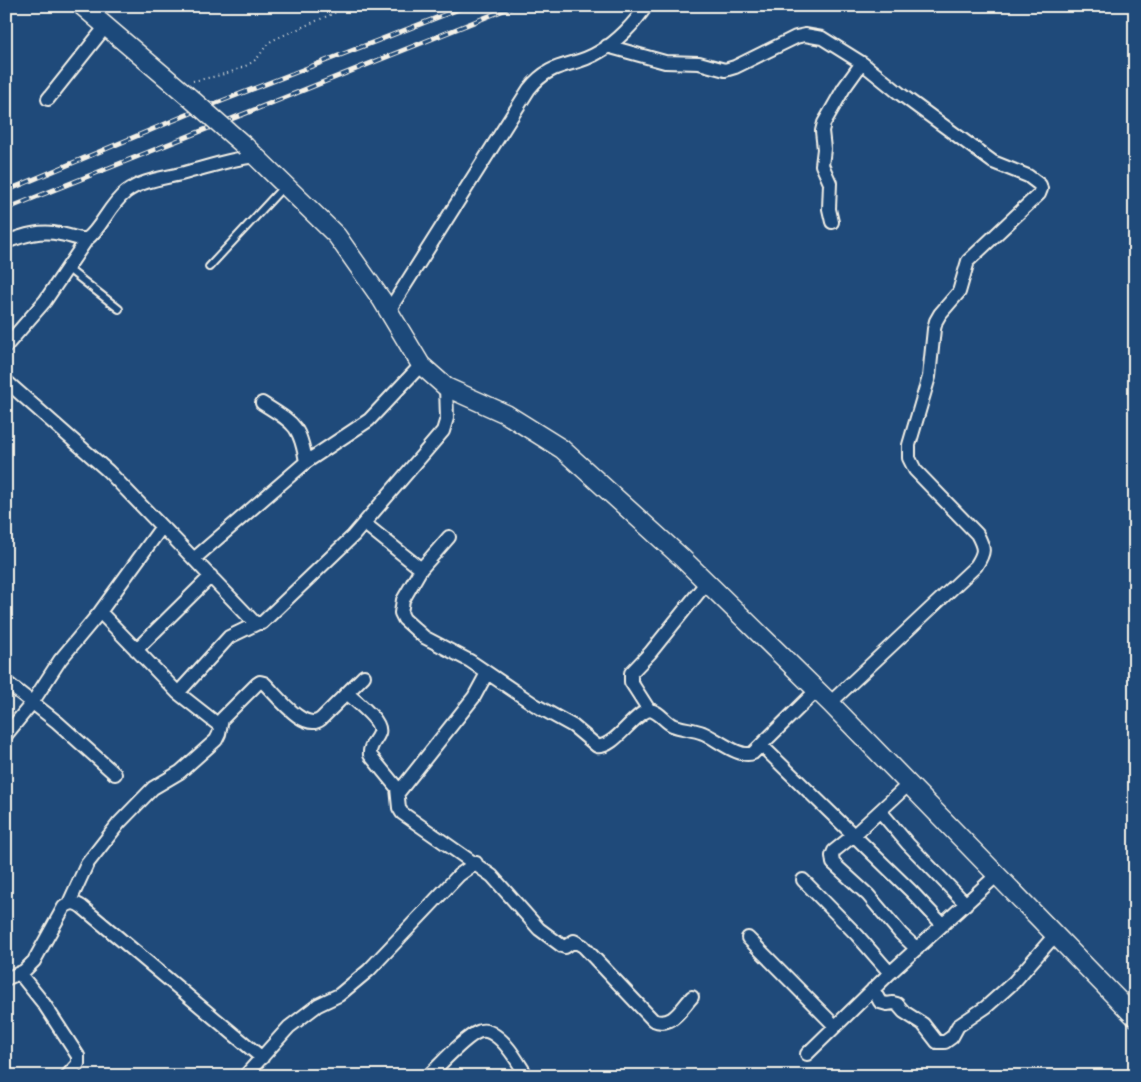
<svg xmlns="http://www.w3.org/2000/svg" width="1141" height="1082" font-family="Delius,sans-serif">
<style>
.lines{fill:none;stroke-linecap:round;stroke-linejoin:round}
.lane-casing{stroke:#f4f1e8;stroke-width:10}
.street-casing{stroke:#f4f1e8;stroke-width:16}
.secondary-casing{stroke:#f4f1e8;stroke-width:21}
.path{stroke:#f4f1e8;stroke-width:2;stroke-dasharray:1 4;stroke-linecap:butt}
.lane{stroke:#1f4a7a;stroke-width:6}
.street{stroke:#1f4a7a;stroke-width:12}
.secondary{stroke:#1f4a7a;stroke-width:18}
.rail-casing{stroke:#f4f1e8;stroke-width:5}
.rail{stroke:#1f4a7a;stroke-width:3;stroke-dasharray:9;stroke-linecap:butt}
.secondary-bridge-casing{stroke:#f4f1e8;stroke-width:21;stroke-linecap:butt}
.secondary-bridge{stroke:#1f4a7a;stroke-width:18}
</style>
<rect width="100%" height="100%" fill="#1f4a7a"/>
<filter id="ink" filterUnits="userSpaceOnUse"><feTurbulence type="fractalNoise" baseFrequency=".02" numOctaves="2"/><feDisplacementMap in="SourceGraphic" scale="10" xChannelSelector="R" yChannelSelector="G"/><feConvolveMatrix kernelMatrix="1 2 1 2 8 2 1 2 1" color-interpolation-filters="sRGB"/></filter>
<g filter="url(#ink)">
<g class="lines">
<g class="lane-casing">
<path id="lane" d="M209 267 285 185
M67 268 119 309"/>
</g>
<g class="street-casing">
<path id="street" d="M607 46 665 62 699 63 725 70 735 67 796 37 805 35 822 38 862 63 899 93 993 162 1028 176 1040 185 1041 189 1039 194 968 261 959 292 940 314 936 321 934 329 929 377 909 445V458L915 470 977 534C985 549 985 552 976 566L830 703
M48 99 106 26
M832 222 829 209 830 183 822 165 824 149 822 131 824 123 844 88 862 63
M6 242C24 235 41 230 60 234 69 235 78 240 87 239 101 229 109 205 126 192 143 179 168 178 188 172 211 166 232 159 255 156
M388 312 529 89C553 59 572 69 599 52 617 42 635 23 646 6
M6 346 45 301 87 239
M6 381 108 471 163 528
M262 403C293 423 300 424 306 462
M365 524 421 569
M449 537 421 569 403 600 401 613 404 619 424 637 470 661 535 705 573 726 597 746C614 749 632 715 649 710 659 711 664 721 672 725 682 729 693 729 703 733 717 739 740 759 753 753L817 690
M195 558 306 462 369 420 421 365
M100 612 178 693 220 726
M136 650 211 576
M6 682 57 722 115 774
M178 693 229 637 258 623
M347 693C355 701 383 721 379 733 376 741 369 745 370 755L397 788 399 808 402 813 492 876 539 929 562 946 565 947 574 941 583 946 653 1020C672 1028 681 1009 692 997
M649 710 631 682V673L650 653 707 582
M6 735 32 703 60 660 100 612 161 528 166 530 254 622 258 623H262L353 536 443 431 447 418 446 387
M761 745 911 891 943 925
M909 784 854 835 834 851 832 856 833 863 868 895 901 934 917 949
M398 793 474 697 487 673
M880 811 908 844 966 904
M803 880 857 935 890 973
M69 903 87 864 119 823 153 788 180 772 216 740 219 734 222 719 257 684 260 682 264 683C276 694 304 733 321 719L364 676
M748 938 835 1026
M20 974 44 1004 78 1056V1064L67 1076
M8 978 24 971 34 961 64 907C71 902 75 902 82 907L262 1058
M873 989 880 1002 887 1004 893 1003 897 1004 904 1012 923 1024 937 1042H945L952 1037 958 1026 986 1007 1014 982 1055 935
M807 1054 890 973 997 875
M245 1076 289 1027 318 1005 339 995 369 970 459 875 476 863
M428 1076C440 1065 465 1037 478 1032 484 1029 491 1032 496 1036 509 1045 518 1063 527 1076"/>
</g>
<g class="secondary-casing">
<path id="secondary" d="M82 6 189 97
M246 147 337 236 382 300 421 365 446 387 506 414 562 449 682 558 830 703 1135 1017"/>
</g>
<path class="path" d="M193 81C213 77 236 73 254 61 262 55 264 45 273 40L350 6"/>
<use href="#lane" class="lane"/>
<use href="#street" class="street"/>
<use href="#secondary" class="secondary"/>
<g class="rail-casing">
<path id="rail" d="M6 191 196 111 467 6
M6 209 514 6"/>
</g>
<use href="#rail" class="rail"/>
<g class="secondary-bridge-casing">
<path id="secondary-bridge" d="M189 97 246 147"/>
</g>
<use href="#secondary-bridge" class="secondary-bridge"/>
</g>
</g>
<rect width="1141" height="1082" fill="none" stroke="#1f4a7a" stroke-width="25"/>
<rect x="12" y="12" width="1116" height="1057" fill="none" stroke="#f4f1e8" stroke-width="2" filter="url(#ink)"/>
</svg>
